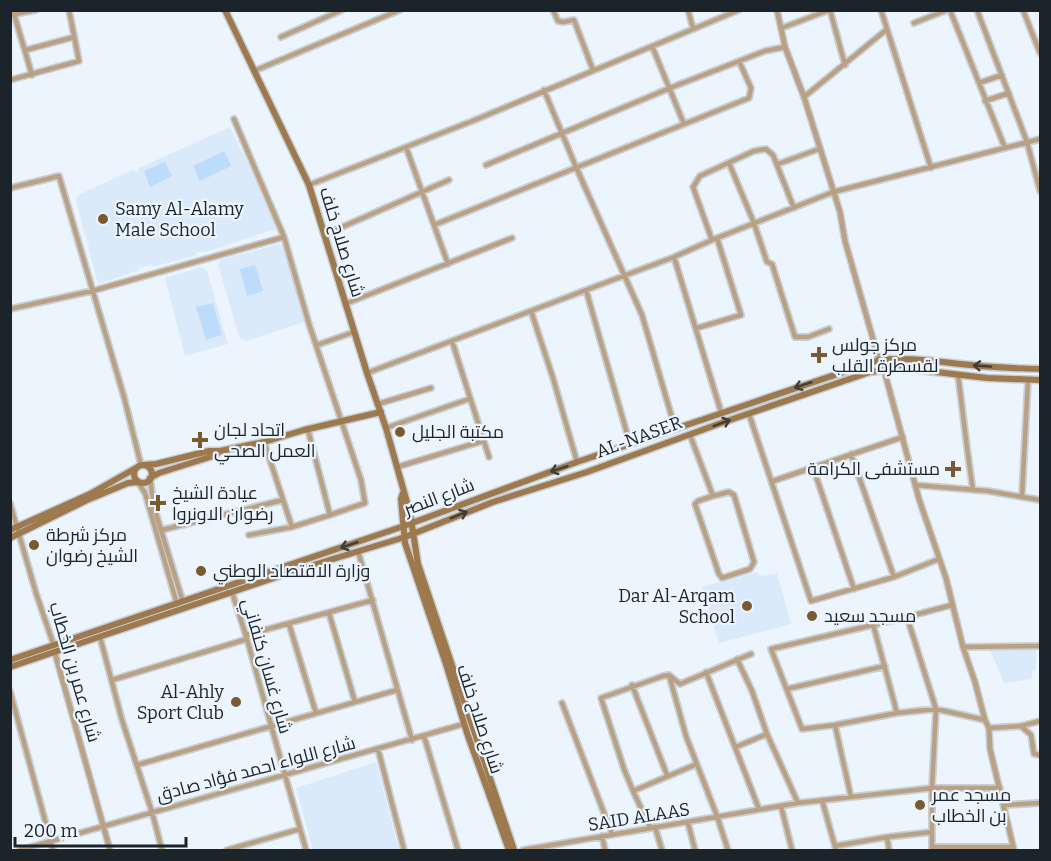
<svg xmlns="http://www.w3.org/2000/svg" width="1051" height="861" font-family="Bitter,Cairo,serif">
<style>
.built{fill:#dbeafa}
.green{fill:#bddbfa}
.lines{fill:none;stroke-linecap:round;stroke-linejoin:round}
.minor-casing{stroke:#c7cfd7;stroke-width:8}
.tertiary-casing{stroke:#c7cfd7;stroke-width:8}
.secondary-casing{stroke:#c7cfd7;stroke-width:9}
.minor{stroke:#baa184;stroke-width:4.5}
.tertiary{stroke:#baa184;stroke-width:5}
.secondary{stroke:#9d794d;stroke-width:6}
.oneway{stroke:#433e35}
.poi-dot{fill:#7a5a30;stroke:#ecf4fd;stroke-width:2}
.labels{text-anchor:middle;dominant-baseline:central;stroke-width:4.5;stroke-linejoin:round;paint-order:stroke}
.poi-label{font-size:18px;fill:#1c242b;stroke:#ecf4fd;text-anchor:start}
.street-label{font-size:18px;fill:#1c242b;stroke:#ecf4fd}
</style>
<rect width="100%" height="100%" fill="#ecf4fd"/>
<path class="built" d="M230 127 253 174 276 229 205 252H197L196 255 153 267 151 265 139 268V270L98 284 88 245 89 242 86 239 76 201 78 195 133 170 138 172 139 168Z
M279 244 285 249 307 321 246 341 239 337 218 264 221 260Z
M201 267 207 271 228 344 185 356 165 278Z
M757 572 760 576 777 574 791 624 719 643 702 587Z
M1036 649V669L1032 671V679L1004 683 990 650Z
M376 762 399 850H313L296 788Z"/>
<path class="green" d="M224 151 231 166 200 181 193 166Z
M165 162 172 176 150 187 144 171Z
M255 265 263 291 247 296 240 269Z
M213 303 222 335 206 340 196 307Z"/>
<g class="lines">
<g class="minor-casing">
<path id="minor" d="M553 10 558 21 563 22 574 20 593 70
M688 10 693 28
M830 10 845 65
M881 10 931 168
M950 10 1005 148
M977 10 1027 142 1040 191
M1023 10 1040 53
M14 14 32 75
M10 15 36 10
M914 23 947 10
M782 28 829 10
M281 37 342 10
M652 46 684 124
M26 50 74 37
M254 71 400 10
M10 80 79 61 69 10
M979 83 1002 75
M544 90 576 167 642 315 675 428
M804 97 886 30
M985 101 1009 93
M234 119 284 237 309 324 361 480 365 503 330 515 308 430
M406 147 448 264
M729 163 754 223 767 262 772 264 795 337H808L829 329
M778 164 819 149
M486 165 670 88 765 51 785 47
M309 185 475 120 739 10
M10 188 59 176 124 397 141 465
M434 225 749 98 751 88 739 61
M324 235 449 180
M712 240 693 187 700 176 754 151 766 149 773 155 794 208
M674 257 721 412
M586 290 674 257 712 240 833 192 1040 139
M345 304 512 238
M10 309 92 291 284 237
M531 311 553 378 577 462
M697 328 741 315 717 238
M452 341 489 457
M317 345 354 332
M367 373 586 290 630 444
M958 375C963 413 967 452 973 490
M378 404 431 388
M749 414 811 601 894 577 939 559
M386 428 469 399
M690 435 713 496 698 501 695 504 719 574 722 578 750 569 754 562 734 495 729 492 713 496
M264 442 292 527
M851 454 894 577
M397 467 483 441
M813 467 854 589
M150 478 154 507 183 602
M773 481 903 437
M138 482 145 493 177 604
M915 485 988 491 1040 500
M1022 496 1028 380
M10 503 36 593 54 646
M162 530 283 500
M249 535 292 527 330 515
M358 551 412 740
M232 592 247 639 306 850
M329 613 355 702
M907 617 952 605
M289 624 316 713
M873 624 897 713
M246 635 373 600
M100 637 122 720 152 812 162 850
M963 647 1040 646
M706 672 759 809
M669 675 686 736 717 816 728 850
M112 680 247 639
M632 685 667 775
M787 689 885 666
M10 691 53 850
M562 703 612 834
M835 725 897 713 936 709 985 720
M1021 726 1040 721
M989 728 1021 726 1031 735 1034 754 1040 755
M767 734 798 803
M424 736 458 850
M736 747 767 734 752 691 737 659
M378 749 404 850
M697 764 633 791 624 769 601 698 663 676 669 675 680 684 751 654
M137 765 397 690
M633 791 650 827
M851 797 835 725 802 729 771 649 907 617 936 709 932 788V850
M822 800 836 850
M1005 805 1040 803
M781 806 792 850
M688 823 695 850
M655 827 662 850
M602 836 605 850
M887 837 889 850
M835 846 887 837 932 832
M932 847H1013
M20 850 464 724
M227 850 300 829
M523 850 798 803 932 788H1000"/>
</g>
<g class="tertiary-casing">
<path id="tertiary" d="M777 10 785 47 804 97 840 212 845 241 879 360
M884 370 919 499 946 578 963 647 975 682 985 720 989 728 990 749 1014 850
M55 653 110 850"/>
</g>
<g class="secondary-casing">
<path id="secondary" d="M225 10 309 185 367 373 386 428 410 513 418 564 514 850
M144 465 156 464 209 451H220L264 442 304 430 381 412
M134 474a9 9 0 1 1 18 0a9 9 0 1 1-18 0Z
M150 478 159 473 213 456 219 452
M403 493 401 499 405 543 446 664 467 733 509 850
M10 530 90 494 136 468
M10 538 87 500 128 483 138 482
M10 660 404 526 577 462 879 360C910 357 940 362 971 365 994 368 1017 368 1040 369
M10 667 297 570 405 537 493 502 587 472 724 422 870 372 902 368 987 378 1040 380"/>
</g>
<use href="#minor" class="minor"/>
<use href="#tertiary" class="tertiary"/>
<use href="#secondary" class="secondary"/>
</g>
<defs><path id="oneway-shaft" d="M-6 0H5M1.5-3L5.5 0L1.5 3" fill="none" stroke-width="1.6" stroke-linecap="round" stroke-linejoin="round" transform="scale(1.5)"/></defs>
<g class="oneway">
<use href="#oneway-shaft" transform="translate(982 366) rotate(-176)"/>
<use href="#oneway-shaft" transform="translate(803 385) rotate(162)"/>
<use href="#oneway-shaft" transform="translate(722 423) rotate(-20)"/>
<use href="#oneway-shaft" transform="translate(559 469) rotate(161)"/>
<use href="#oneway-shaft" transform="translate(459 515) rotate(-22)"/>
<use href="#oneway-shaft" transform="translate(349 545) rotate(161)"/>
</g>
<g class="poi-dot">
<circle cx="103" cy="219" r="6"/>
<path d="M816 346h6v6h6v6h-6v6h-6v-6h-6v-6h6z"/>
<circle cx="400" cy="432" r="6"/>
<path d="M197 431h6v6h6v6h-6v6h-6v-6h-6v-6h6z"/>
<path d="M950 460h6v6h6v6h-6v6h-6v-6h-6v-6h6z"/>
<path d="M155 494h6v6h6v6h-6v6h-6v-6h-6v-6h6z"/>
<circle cx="34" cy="545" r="6"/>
<circle cx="201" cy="571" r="6"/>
<circle cx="747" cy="606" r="6"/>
<circle cx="812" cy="616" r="6"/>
<circle cx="236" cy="702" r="6"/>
<circle cx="920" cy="805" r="6"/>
</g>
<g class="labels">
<g class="poi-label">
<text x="115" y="209">Samy Al-Alamy<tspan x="115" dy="21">Male School</tspan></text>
<text x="832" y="345">مركز جولس<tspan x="832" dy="21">لقسطرة القلب</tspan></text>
<text x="214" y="430">اتحاد لجان<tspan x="214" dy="21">العمل الصحي</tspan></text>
<text x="412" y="432">مكتبة الجليل</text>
<text x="940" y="469" text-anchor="end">مستشفى الكرامة</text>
<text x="172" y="493">عيادة الشيخ<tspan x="172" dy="21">رضوان الاونروا</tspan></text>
<text x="46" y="535">مركز شرطة<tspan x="46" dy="21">الشيخ رضوان</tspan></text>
<text x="213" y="571">وزارة الاقتصاد الوطني</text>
<text x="735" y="596" text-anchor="end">Dar Al-Arqam<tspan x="735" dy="21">School</tspan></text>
<text x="824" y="616">مسجد سعيد</text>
<text x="224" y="692" text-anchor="end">Al-Ahly<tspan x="224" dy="21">Sport Club</tspan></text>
<text x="932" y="795">مسجد عمر<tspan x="932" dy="21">بن الخطاب</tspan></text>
</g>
<g class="street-label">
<text transform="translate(342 242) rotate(73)">شارع صلاح خلف</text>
<text transform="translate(639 437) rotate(-20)">AL-NASER</text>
<text transform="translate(439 497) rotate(-21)">شارع النصر</text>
<text transform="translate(267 666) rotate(74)">شارع غسان كنفاني</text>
<text transform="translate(75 672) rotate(74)">شارع عمر بن الخطاب</text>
<text transform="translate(480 719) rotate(72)">شارع صلاح خلف</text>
<text transform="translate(256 769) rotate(-15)">شارع اللواء احمد فؤاد صادق</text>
<text transform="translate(639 817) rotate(-9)">SAID ALAAS</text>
</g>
</g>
<rect width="1051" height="861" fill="none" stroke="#1c242b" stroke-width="24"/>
<path d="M15 837v9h171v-9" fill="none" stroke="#1c242b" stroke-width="3"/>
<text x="24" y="837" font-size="18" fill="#1c242b" stroke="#ecf4fd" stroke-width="4.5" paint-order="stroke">200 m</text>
</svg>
